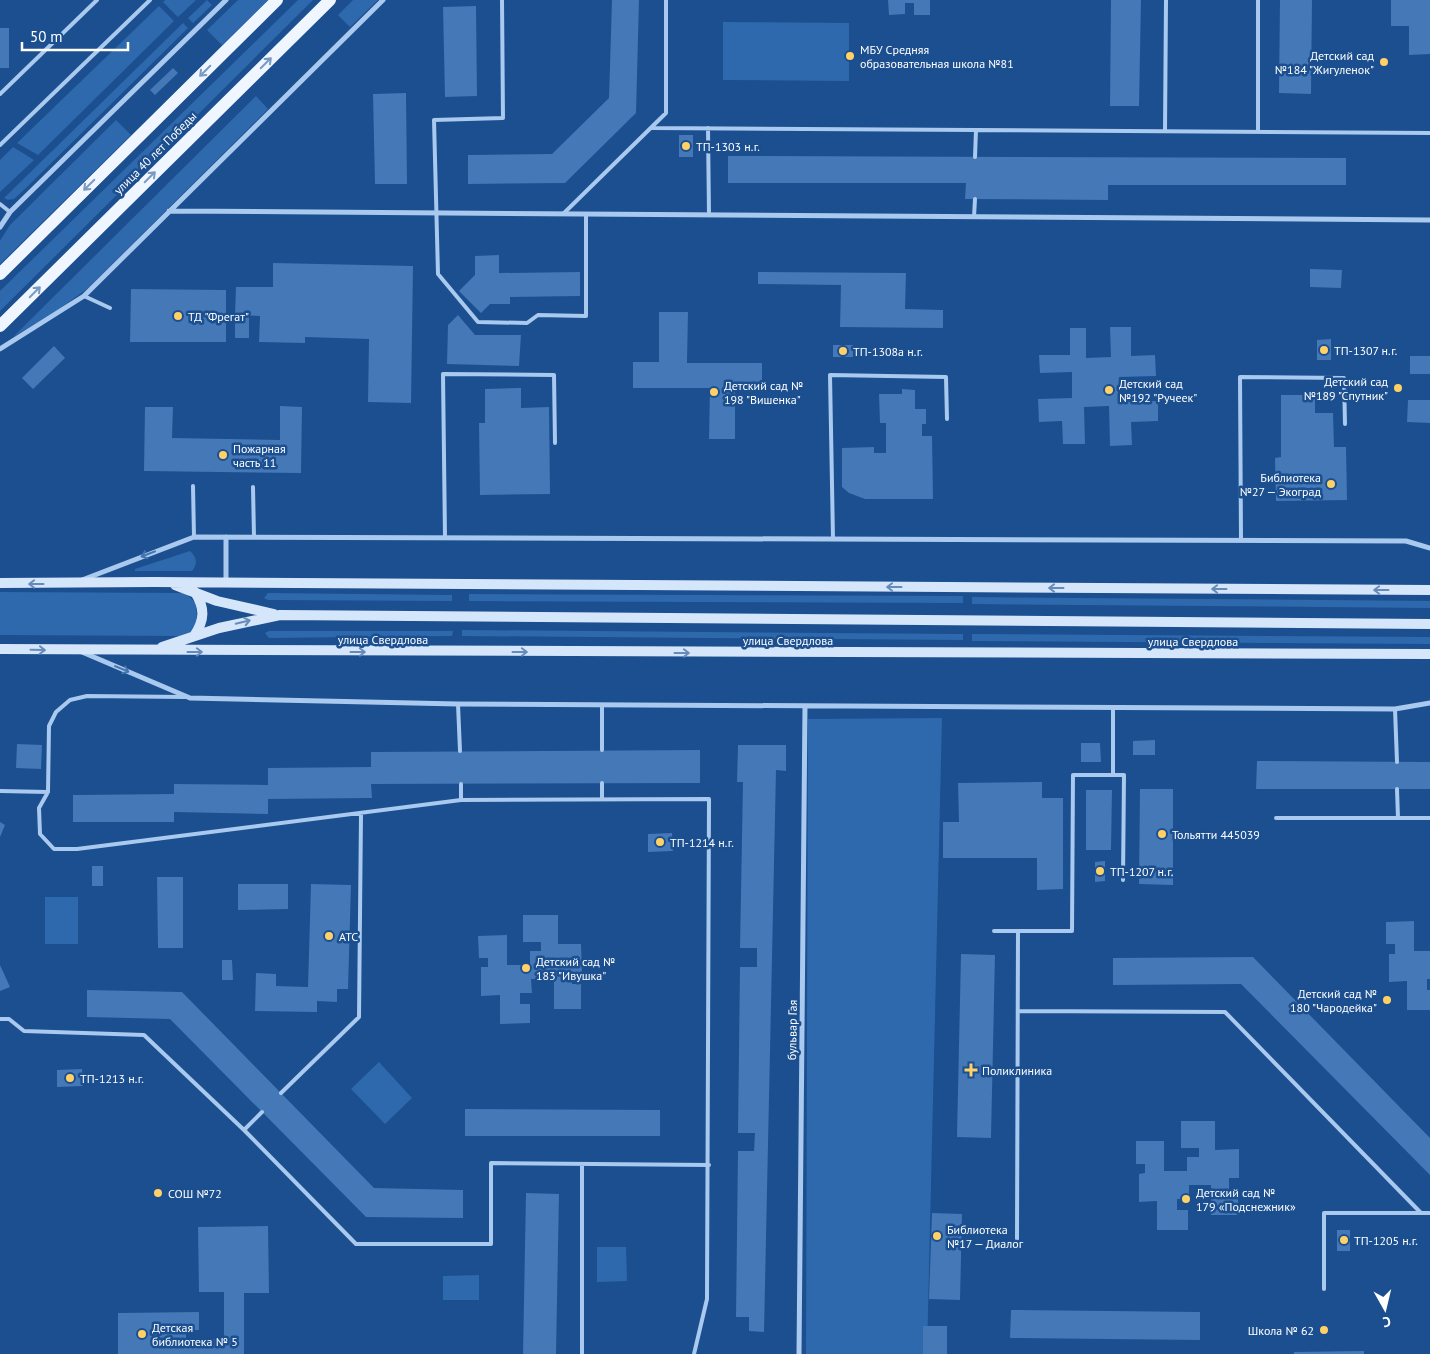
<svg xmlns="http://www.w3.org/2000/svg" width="1430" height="1354" font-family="'PT Sans',sans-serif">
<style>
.green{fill:#2e69ad}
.building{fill:#4478b7}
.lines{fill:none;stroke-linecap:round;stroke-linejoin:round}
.lane{stroke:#a9c9ee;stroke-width:4}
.street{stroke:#a9c9ee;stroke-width:5}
.secondary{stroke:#d6e6fa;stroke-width:10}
.primary{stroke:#f0f6ff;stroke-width:12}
.oneway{stroke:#7b9ac1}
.oneway2{stroke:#4674ac}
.oneway3{stroke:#668bba}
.poi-dot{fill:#ffd166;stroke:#1b4f8f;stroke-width:2}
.labels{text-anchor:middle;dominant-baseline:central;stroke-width:5;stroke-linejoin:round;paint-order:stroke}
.poi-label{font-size:12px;fill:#fff;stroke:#1b4f8f;text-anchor:start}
.street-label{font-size:12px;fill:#fff;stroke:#1b4f8f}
</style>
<rect width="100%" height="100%" fill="#1b4f8f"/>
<path class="green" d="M165 0H196L178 17 163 2Z
M207 0 212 5 193 23 188 18Z
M238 0H268L222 45 207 30Z
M298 0H313L0 311V291Z
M353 0H378L350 27 338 15Z
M159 6 174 21 38 155 17 143Z
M723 22 849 23V81L723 80Z
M183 23 188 28 26 188 14 199 8 200 4 198Z
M256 96 268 109 88 288 61 308 13 337Z
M116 120 131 135 0 264V241L10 225Z
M13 147 34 160 0 192V160Z
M190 551C197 557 198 564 192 571H135V569Z
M0 592 185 593 196 603 197 622 191 633 180 636 0 635Z
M268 593 452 595V601L268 600 264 598Z
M469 594 963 596V603L469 601Z
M972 597 1430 601V608L972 604Z
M462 630 963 634V640L462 636Z
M269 631H453L452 636 269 638 265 633Z
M972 634 1430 637V644L972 641Z
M942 718 927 1354H806L808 719Z
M45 897H78V944H45Z
M379 1062 412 1098 385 1124 351 1089Z
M597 1247H626L627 1281 597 1282Z
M479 1275V1300H443V1276Z"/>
<path class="building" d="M612 0H639L636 113 565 183 468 184V155L552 154 609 98Z
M888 0H930V15H914V3H905V14L889 15Z
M1111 0H1141L1139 106H1110Z
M1280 0H1312L1311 94 1279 93Z
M1391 0H1430V54L1409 55V26H1391Z
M476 6 477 96 445 97 443 7Z
M0 28H9V68H0Z
M173 68 178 73 155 95 150 90Z
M406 93 407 184H375L373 94Z
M679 135H693V157H679Z
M728 156 1346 158V185H1108V200L965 199 966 183H728Z
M499 255V273L580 272V296L510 297V304H490L481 313 459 291 475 275V256Z
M273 263 413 266 411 403 368 402 369 339 305 337V343L259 342 260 316 235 315 236 287H273Z
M1310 269 1342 270 1341 288 1310 287Z
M758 272 906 273 905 309 943 310V328L840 327 841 285 758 284Z
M131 289 226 290V342H130Z
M659 312H688L687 363H762V388H735V439H709L710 388H633V362H659Z
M458 315 475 335H521L519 366 447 364 448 325Z
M235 317H249V338H235Z
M1110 327H1131V356L1155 355 1156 376 1119 377V402L1158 401V421L1131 422 1132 445 1110 446 1109 406 1084 407 1085 444H1063L1062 421 1039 422 1038 399 1072 398V372L1040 373 1039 355H1070V328H1086V358L1111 357Z
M1331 339V360H1317V340Z
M833 345H853V357H833Z
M54 346 65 358 33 389 22 378Z
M1410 356H1430V374H1410Z
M521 388V408L549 407 550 494 480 495 479 423H485V389Z
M902 389 915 390V409H926V424H922V436H932L933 499H865L849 493 842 487V448L874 447V453H886V423H880L879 394H902Z
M1281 395H1315V413H1333L1334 447H1346L1347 500 1276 501 1275 458 1281 457Z
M1408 400H1430V423L1407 422Z
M280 406 302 407 301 473 144 471 145 407H173L172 438 280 440Z
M1155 740V755H1133V741Z
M1081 743H1100L1101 762H1081Z
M17 744 42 745 41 769 16 768Z
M738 745H786V771L776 770 764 1332 749 1331V1317H736L738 1151H754L755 1133H738L740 967H757V948H740L743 782H737Z
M700 750V783L371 784 372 798 268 799V814L174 812V822H73V795L174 794V784L268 785V768L371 767V752Z
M1257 761 1430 762V789H1256Z
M1042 782V798H1063V889L1037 890V858H943V822H959L958 783Z
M1140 789H1173V885L1139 884Z
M1086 790H1112L1111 850H1086Z
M0 822 5 825 0 837Z
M672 833 673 851 648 852V834Z
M1105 861V881L1095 882V862Z
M92 866H103V886H92Z
M157 877H183V948H158Z
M238 884H288V909L238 910Z
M311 884 351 885 348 989H337V1002L317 1001V1012L255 1011 256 973 276 974V986L308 987Z
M523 915H558V944H581L582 972H571L572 984H581V1009H554V979H531L532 993H520V1004H530V1023L500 1024V995L481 996V967H488V958H479L478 936 507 935V965H530V951H541V942H523Z
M1414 921V951H1430V979H1427V990H1430V1010H1407V981L1389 982V954H1395V944H1386V922Z
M961 954 995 955 991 1138 957 1137Z
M1253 957 1430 1138V1175L1241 984 1113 985V958Z
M222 960H232L233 980H222Z
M0 965 10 987 0 991Z
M87 990 182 992 374 1188 463 1190V1218L366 1217 170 1019 87 1017Z
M82 1069 83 1086 57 1087V1070Z
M465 1109 660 1110V1136H465Z
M1181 1121H1215V1150L1239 1149V1178H1229V1190H1238V1215H1211V1185H1189V1199H1177V1210H1188V1230H1157V1201L1139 1202V1174L1145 1173V1164H1136V1141H1164V1171H1187V1157H1199V1148H1181Z
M526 1193 559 1194 556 1354H523Z
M932 1213 962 1214 960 1300 929 1299Z
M268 1226 269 1293H244V1354H118V1313L199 1312V1330H186V1339H224V1292H199L198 1227Z
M1337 1230H1350V1251H1337Z
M1011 1310 1200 1312V1340L1010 1338Z
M923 1326H947V1354H923Z
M1364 1351V1354H1294V1352Z"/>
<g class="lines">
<path class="lane" d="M502 0 503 118 434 120 438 274 478 322 527 323 538 315 586 316V214
M1258 0V132
M0 94 97 0
M652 128 1430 133
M708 128 709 215
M1165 131 1166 0
M0 145 150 0
M975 157 976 130
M0 204 10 212
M563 214 666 113V0
M974 217 975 199
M84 296 110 308
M193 486 194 537
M253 487 254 537
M445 538 443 374 554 375 555 443
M833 539 830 375 946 377 947 419
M1241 540 1240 377 1344 378 1345 424
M458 704 460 751
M602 705V750
M1113 707V775
M1395 709 1397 762
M602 783V799
M461 784V800
M1397 789 1398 818
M0 791 48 792 49 726 56 712 70 700 87 696 185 697
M48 792 39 808 40 834 54 849H77L461 800 709 799 707 1299 694 1354
M1276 818H1430
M994 931H1072L1073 775H1124L1123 880
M1018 1011 1225 1012 1421 1213H1430
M0 1019H9L24 1031 144 1035 244 1130 356 1244H491V1163L709 1165
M281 1093 359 1017 361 814
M244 1130 262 1112
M582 1164V1354
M1017 1240 1018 931
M1324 1289V1213H1421"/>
<path class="street" d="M169 211 1430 220
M0 227 10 212 226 0
M0 349 84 296 383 0
M226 537V582
M82 580 194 537 1406 541 1430 548
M82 652 190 698 458 704 1395 709 1430 703
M799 1354 805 706"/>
<path class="secondary" d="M0 583 154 582 1430 590
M175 585 217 601 274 614
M194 636C205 620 205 608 195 592
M162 647 219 628 280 615 1430 624
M0 649 1430 654"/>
<path class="primary" d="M0 274 277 0
M0 326 330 0"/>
</g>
<defs><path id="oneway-shaft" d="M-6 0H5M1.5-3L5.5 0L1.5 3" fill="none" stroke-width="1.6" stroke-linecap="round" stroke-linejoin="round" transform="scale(1.25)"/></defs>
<g class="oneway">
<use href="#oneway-shaft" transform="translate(266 63) rotate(-45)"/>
<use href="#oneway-shaft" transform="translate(205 71) rotate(135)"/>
<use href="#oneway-shaft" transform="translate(150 177) rotate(-45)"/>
<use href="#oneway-shaft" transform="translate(89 185) rotate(135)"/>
<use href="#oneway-shaft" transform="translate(35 292) rotate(-45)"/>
</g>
<g class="oneway2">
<use href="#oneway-shaft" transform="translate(148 554) rotate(159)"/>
<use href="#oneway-shaft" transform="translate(122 669) rotate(23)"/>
</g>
<g class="oneway3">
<use href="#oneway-shaft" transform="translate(36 584) rotate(-180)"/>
<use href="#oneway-shaft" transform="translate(894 587) rotate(-180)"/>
<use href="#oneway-shaft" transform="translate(1056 588) rotate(-180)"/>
<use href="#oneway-shaft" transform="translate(1219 589) rotate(-180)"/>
<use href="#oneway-shaft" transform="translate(1381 590) rotate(-180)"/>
<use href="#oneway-shaft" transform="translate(243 622) rotate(-13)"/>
<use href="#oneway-shaft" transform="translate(38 650) rotate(1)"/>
<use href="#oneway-shaft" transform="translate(195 652)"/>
<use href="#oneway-shaft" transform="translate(358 652)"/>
<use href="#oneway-shaft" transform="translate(520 652)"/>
<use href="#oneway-shaft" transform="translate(682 653)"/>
</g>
<g class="poi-dot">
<circle cx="850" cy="56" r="5"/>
<circle cx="1384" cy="62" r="5"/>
<circle cx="686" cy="146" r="5"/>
<circle cx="178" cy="316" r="5"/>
<circle cx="1324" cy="350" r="5"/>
<circle cx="843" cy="351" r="5"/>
<circle cx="1398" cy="388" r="5"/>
<circle cx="1109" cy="390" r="5"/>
<circle cx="714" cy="392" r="5"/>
<circle cx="223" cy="455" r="5"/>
<circle cx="1331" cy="484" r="5"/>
<circle cx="1162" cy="834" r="5"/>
<circle cx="660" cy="842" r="5"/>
<circle cx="1100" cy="871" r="5"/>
<circle cx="329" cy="936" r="5"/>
<circle cx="526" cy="968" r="5"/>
<circle cx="1387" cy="1000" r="5"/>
<path d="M968.5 1062.5h5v5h5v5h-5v5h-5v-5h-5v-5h5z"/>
<circle cx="70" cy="1078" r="5"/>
<circle cx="158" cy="1193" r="5"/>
<circle cx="1186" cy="1199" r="5"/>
<circle cx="937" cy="1236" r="5"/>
<circle cx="1344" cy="1240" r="5"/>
<circle cx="1324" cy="1330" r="5"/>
<circle cx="142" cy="1334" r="5"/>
</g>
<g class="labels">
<g class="poi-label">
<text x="860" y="49">МБУ Средняя<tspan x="860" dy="14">образовательная школа №81</tspan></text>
<text x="1374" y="55" text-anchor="end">Детский сад<tspan x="1374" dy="14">№184 "Жигуленок"</tspan></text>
<text x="696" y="146">ТП-1303 н.г.</text>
<text x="188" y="316">ТД "Фрегат"</text>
<text x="1334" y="350">ТП-1307 н.г.</text>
<text x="853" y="351">ТП-1308а н.г.</text>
<text x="1388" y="381" text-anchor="end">Детский сад<tspan x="1388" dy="14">№189 "Спутник"</tspan></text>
<text x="1119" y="383">Детский сад<tspan x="1119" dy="14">№192 "Ручеек"</tspan></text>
<text x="724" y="385">Детский сад №<tspan x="724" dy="14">198 "Вишенка"</tspan></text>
<text x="233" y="448">Пожарная<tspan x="233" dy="14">часть 11</tspan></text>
<text x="1321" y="477" text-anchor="end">Библиотека<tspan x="1321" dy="14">№27 — Экоград</tspan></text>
<text x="1172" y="834">Тольятти 445039</text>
<text x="670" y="842">ТП-1214 н.г.</text>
<text x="1110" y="871">ТП-1207 н.г.</text>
<text x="339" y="936">АТС</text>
<text x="536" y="961">Детский сад №<tspan x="536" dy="14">183 "Ивушка"</tspan></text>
<text x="1377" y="993" text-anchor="end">Детский сад №<tspan x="1377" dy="14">180 "Чародейка"</tspan></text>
<text x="982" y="1070">Поликлиника</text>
<text x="80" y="1078">ТП-1213 н.г.</text>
<text x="1196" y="1192">Детский сад №<tspan x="1196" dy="14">179 «Подснежник»</tspan></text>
<text x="168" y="1193">СОШ №72</text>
<text x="947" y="1229">Библиотека<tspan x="947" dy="14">№17 — Диалог</tspan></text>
<text x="1354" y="1240">ТП-1205 н.г.</text>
<text x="152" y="1327">Детская<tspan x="152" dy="14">библиотека № 5</tspan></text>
<text x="1314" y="1330" text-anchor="end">Школа № 62</text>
</g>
<g class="street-label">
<text transform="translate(155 153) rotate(-45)">улица 40 лет Победы</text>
<text x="383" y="639">улица Свердлова</text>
<text x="788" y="640">улица Свердлова</text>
<text x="1193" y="641">улица Свердлова</text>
<text transform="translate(792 1030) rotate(-89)">бульвар Гая</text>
</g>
</g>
<g transform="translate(1385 1309) rotate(172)" stroke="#1b4f8f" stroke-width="4" paint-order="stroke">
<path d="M0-4L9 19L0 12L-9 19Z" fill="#ffffff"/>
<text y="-8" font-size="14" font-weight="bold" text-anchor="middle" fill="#ffffff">С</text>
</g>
<path d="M22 42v8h106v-8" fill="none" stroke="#ffffff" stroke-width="2.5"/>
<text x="30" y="42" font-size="15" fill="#ffffff" stroke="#1b4f8f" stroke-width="4" paint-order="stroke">50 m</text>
</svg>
